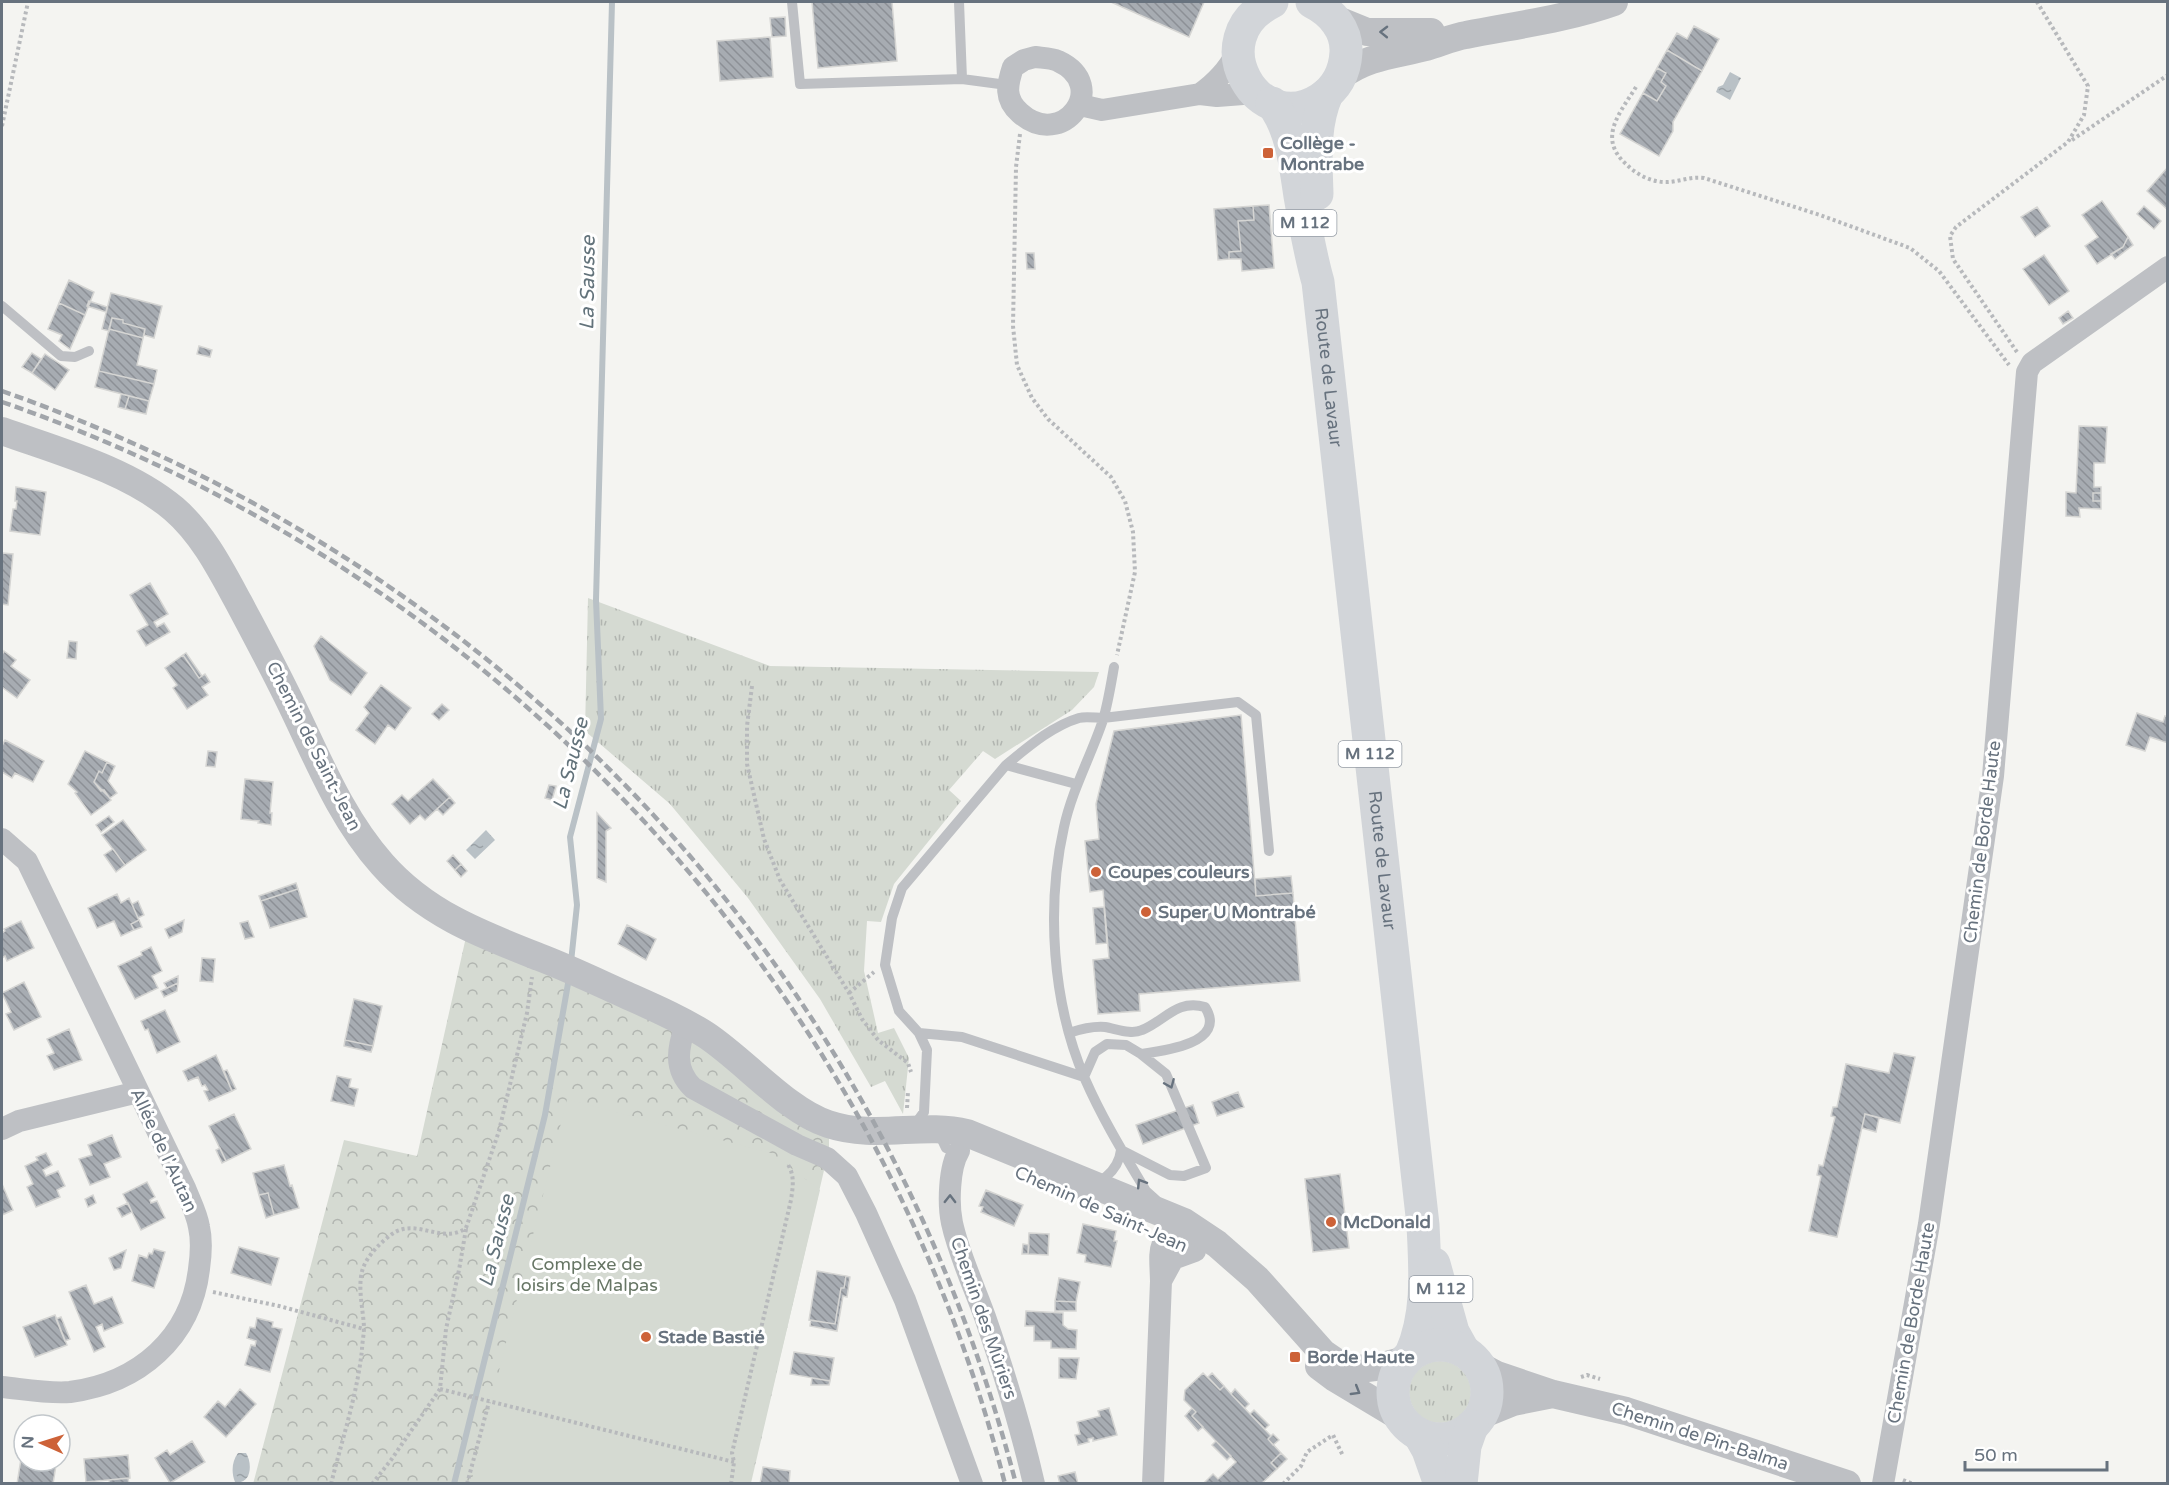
<svg xmlns="http://www.w3.org/2000/svg" width="2169" height="1485" font-family="'Varela Round',sans-serif">
<style>
.grass{fill:url(#grass-tufts)}
.park{fill:url(#park-crowns)}
.pitch{fill:#d5dad2}
.water{fill:url(#water-ripples)}
.lines{fill:none;stroke-linecap:round;stroke-linejoin:round}
.stream{stroke:#b9c1c6;stroke-width:6}
.building{fill:url(#building-back-hatch);stroke:#d5d5d3;stroke-width:1.5}
.path{stroke:#b7b9bc;stroke-width:4;stroke-dasharray:3 3;stroke-linecap:butt}
.service{stroke:#bec0c4;stroke-width:10}
.minor{stroke:#bec0c4;stroke-width:22}
.tertiary{stroke:#bec0c4;stroke-width:28}
.primary{stroke:#d2d5d9;stroke-width:33}
.rail{stroke:#a1a5aa;stroke-width:4.5;stroke-dasharray:9 4.5;stroke-linecap:butt}
.oneway{stroke:#67727e}
.poi-dot{fill:#cd6238;stroke:#fff;stroke-width:2}
.labels{text-anchor:middle;dominant-baseline:central;stroke-width:6;stroke-linejoin:round;paint-order:stroke}
.shield{fill:#fff;stroke:#959ca5;stroke-width:1.5}
.shield-label{font-size:16px;font-weight:bold;fill:#67727e}
.poi-label{font-size:18px;font-weight:bold;fill:#67727e;stroke:#fff;text-anchor:start}
.street-label{font-size:18px;fill:#67727e;stroke:#fff}
.park-label{font-size:18px;fill:#677665;stroke:#fff}
.water-label{font-size:20px;font-style:italic;fill:#63737b;stroke:#fff}
</style>
<defs>
<pattern id="grass-tufts" width="24" height="20" patternUnits="userSpaceOnUse" patternTransform="scale(1.5)"><rect width="24" height="20" fill="#d5dad2"/><path d="M3 7l-1-3M5 7V3M7 7l1-3M15 17l-1-3M17 17v-4M19 17l1-3" fill="none" stroke="#b1b5b0"/></pattern>
<pattern id="park-crowns" width="20" height="18" patternUnits="userSpaceOnUse" patternTransform="scale(1.5)"><rect width="20" height="18" fill="#d5dad2"/><path d="M2 6a3 3 0 1 1 6 0M12 15a3 3 0 1 1 6 0" fill="none" stroke="#b1b5b0"/></pattern>
<pattern id="water-ripples" width="26" height="14" patternUnits="userSpaceOnUse" patternTransform="scale(1.5)"><rect width="26" height="14" fill="#b9c1c6"/><path d="M2 4q2-2 4 0t4 0M15 11q2-2 4 0t4 0" fill="none" stroke="#9aa1a6"/></pattern>
<pattern id="building-back-hatch" width="6" height="6" patternUnits="userSpaceOnUse" patternTransform="scale(1.5)"><rect width="6" height="6" fill="#a7acb2"/><path d="M-1 5l2 2M0 0l6 6M5-1l2 2" fill="none" stroke="#8c9096"/></pattern>
</defs>
<rect width="100%" height="100%" fill="#f4f4f1"/>
<path class="grass" d="M588 598 770 666 1099 672 1094 687 1072 710 995 759 983 751 949 790 961 801 894 884 881 922 867 921 864 971 878 1033 894 1028 909 1058 903 1114 885 1081 871 1087 820 999 748 898 670 804 585 731Z
M1409 1392a31 31 0 1 1 62 0a31 31 0 1 1-62 0Z"/>
<path class="park" d="M468 928 580 974 829 1125V1149L751 1483 253 1484 344 1140 417 1156Z"/>
<path class="pitch" d="M567 1099 771 1153 820 1190 750 1483H471Z"/>
<path class="water" d="M1730 72 1741 78 1730 100 1716 92 1718 87 1723 85Z
M486 830 495 840 475 859 466 850Z
M238 1453H246C253 1464 251 1485 235 1482 231 1472 232 1461 238 1453Z"/>
<g class="lines">
<path class="stream" d="M571 962 577 905 570 837 601 719 596 600 612 2
M454 1484 545 1115 569 978"/>
</g>
<path class="building" d="M812 2H892L897 61 818 68Z
M1111 2H1204L1189 37Z
M785 17 786 36 772 37 770 18Z
M1694 26 1719 39 1702 71 1667 50 1677 33 1687 39Z
M770 37 773 77 720 81 717 41Z
M1667 50 1702 71 1673 122V131L1659 156 1620 134 1643 93 1657 101 1666 86 1661 82 1666 73 1657 68Z
M1657 68 1666 73 1661 82 1666 86 1657 101 1643 93Z
M2168 167V210L2147 191Z
M2102 201 2128 237 2123 247 2097 264 2085 246 2098 237 2082 215Z
M1269 205 1274 268 1242 271 1241 259H1229V252L1241 251 1238 221 1254 220 1253 206Z
M1253 206 1254 220 1238 221 1241 251 1229 252V259L1218 260 1214 209Z
M2144 206 2161 221 2154 229 2137 214Z
M2037 207 2050 226 2035 237 2021 217Z
M2128 237 2133 245 2115 259 2111 254 2123 247Z
M1026 253H1034L1035 269H1027Z
M2044 255 2069 291 2049 305 2023 269Z
M69 280 94 292 85 315 59 303Z
M111 293 162 306 154 338 144 335 145 329 123 323V320L112 318 109 331 102 329Z
M89 301 107 307 106 312 87 306Z
M59 303 85 315 70 349 59 341 62 335 48 329Z
M2068 311 2073 318 2063 324 2059 318Z
M112 318 123 320V323L145 329 143 338 109 329Z
M109 329 143 338 137 365 157 370 154 384 99 371Z
M199 346 212 350 210 357 197 354Z
M32 353 41 359 32 373 22 367Z
M45 354 69 370 55 390 32 373Z
M99 371 154 384 149 401 95 387Z
M121 394 129 396 125 409 118 407Z
M129 396 149 401 146 414 125 409Z
M2079 426 2107 427 2105 463H2094V487H2101V493H2093V501H2101V509L2079 508 2080 517 2066 516V492L2076 493Z
M16 487 46 492 40 535 10 531 13 509H16L17 501H15Z
M2093 493H2101V501H2093Z
M2 553 13 554 8 605 2 604Z
M150 583 168 614 154 622 157 627 164 623 170 632 146 646 137 631 148 625 130 595Z
M321 636 367 673 351 695 330 680 314 646Z
M69 641 77 642 76 659 67 658Z
M4 651 16 660 11 666 30 680 17 698 2 687V655Z
M186 653 202 676 199 678 183 655Z
M183 655 199 678 205 674 210 682 202 687 208 695 187 709 173 688 177 685 165 668Z
M381 685 411 708 395 730 388 725 375 744 356 730 369 713 364 707Z
M442 704 449 710 439 720 432 714Z
M2137 713 2163 722 2165 716 2168 717V743L2150 737 2145 751 2126 745Z
M1241 715 1256 896 1293 893 1300 981 1139 994 1140 1011 1098 1014 1093 960 1109 958 1103 890 1090 892 1085 841 1099 839 1096 804 1114 731Z
M5 740 44 761 33 782 15 773 12 778 2 772V746Z
M85 751 107 762 102 773 99 771 94 782 101 791 104 790 111 800 91 815 75 793 77 792 68 784Z
M208 751 217 752 215 767 206 766Z
M107 762 115 766 108 781 117 793 110 798 94 782 99 771 102 773Z
M245 779 273 782 270 813H272L271 825 258 823 259 821 241 819Z
M433 779 450 797 425 820 420 815 410 824 392 804 402 795 408 801Z
M549 785 556 786 552 800 545 798Z
M450 797 455 803 443 815 437 809Z
M597 813 611 828 606 831V882L597 878Z
M109 816 114 822 101 832 96 825Z
M123 820 146 850 125 865 102 835Z
M113 849 125 865 116 872 104 855Z
M453 855 461 864 455 870 447 861Z
M461 864 467 871 461 877 455 870Z
M1291 876 1293 893 1256 896 1255 879Z
M296 883 298 889 261 901 259 896Z
M298 889 307 917 270 928 261 901Z
M117 894 121 903 129 898 139 920 131 924 134 930 121 936 114 921 97 928 88 908Z
M138 901 144 915 138 918 132 904Z
M1104 907 1107 943 1096 944 1093 908Z
M1305 908H1311L1313 918H1306Z
M139 920 142 927 134 930 131 924Z
M184 920 182 932 169 938 165 929Z
M21 921 34 948 7 961 5 956 2 958V933L5 931 4 929Z
M248 921 254 937 245 939 240 923Z
M627 925 656 939 646 960 618 944Z
M151 947 162 971 152 976 158 988 135 999 118 966 142 955 141 952Z
M202 958 215 959 213 982 200 981Z
M178 976V983L167 988 164 983Z
M24 982 41 1017 14 1030 6 1014 11 1012 2 993Z
M178 983 177 991 164 997 161 991Z
M354 999 382 1006 373 1046 345 1040Z
M165 1010 180 1042 157 1053 148 1029 145 1030 141 1021Z
M69 1029 82 1060 54 1070 47 1056 54 1053 47 1039Z
M345 1040 373 1046 371 1052 344 1046Z
M1894 1053 1915 1057 1900 1123 1865 1114 1837 1237 1809 1231 1821 1176 1817 1175 1819 1165 1823 1166 1835 1117 1831 1116 1833 1107H1837L1846 1064 1889 1073Z
M216 1055 232 1091 209 1101 204 1091 208 1090 205 1085 202 1086 198 1077 188 1081 183 1071Z
M227 1070 236 1089 232 1091 224 1071Z
M337 1076 351 1079 349 1087 358 1089 354 1106 331 1101Z
M1238 1092 1244 1107 1217 1116 1212 1102Z
M1193 1105 1199 1123 1143 1144 1136 1125Z
M234 1114 251 1149 226 1161 209 1126Z
M1865 1114 1879 1118 1876 1132 1862 1128Z
M112 1135 121 1157 104 1164 110 1177 90 1185 79 1159 92 1155 88 1145Z
M220 1148 226 1161 222 1163 216 1150Z
M46 1153 52 1165 43 1170 46 1176 58 1171 65 1186 57 1190 60 1197 36 1207 27 1187 33 1184 25 1166 38 1160 36 1157Z
M284 1165 290 1186 292 1185 299 1208 274 1215 268 1193 259 1195 253 1173Z
M1340 1174 1349 1248 1313 1252 1305 1179Z
M147 1182 155 1197 150 1200 151 1203 157 1201 165 1218 141 1230 123 1194Z
M2 1184 13 1210 2 1215Z
M986 1190 1023 1205 1014 1226 981 1212 983 1207 979 1206Z
M268 1193 274 1215 266 1218 259 1195Z
M93 1195 96 1203 88 1207 85 1199Z
M128 1203 132 1212 122 1217 117 1208Z
M1083 1224 1116 1231 1114 1241H1117L1111 1267 1085 1262 1086 1255 1077 1253Z
M1029 1233 1049 1234 1048 1255 1028 1254Z
M1023 1244 1029 1245 1028 1254H1022Z
M239 1247 279 1258 271 1285 231 1273Z
M154 1249 165 1252 154 1288 132 1281 139 1255 147 1258 149 1253 152 1254Z
M126 1250 121 1268 114 1270 109 1258Z
M817 1271 846 1276 844 1288H841L835 1324 809 1320Z
M846 1276 850 1277 847 1297 843 1296 837 1331 810 1326 811 1320 835 1324 841 1288H844Z
M1059 1278 1080 1282 1076 1302 1055 1301Z
M86 1285 94 1304 112 1297 123 1323 104 1331 102 1324 96 1327 105 1347 94 1352 69 1292Z
M1055 1301 1076 1302V1311H1055Z
M1026 1311 1063 1313V1325L1068 1329 1077 1330 1076 1349 1051 1348V1341H1034V1326H1025Z
M55 1315 67 1345 35 1357 23 1327Z
M61 1317 70 1339 65 1341 56 1319Z
M257 1318 273 1322 272 1327 282 1329 270 1372 245 1365 251 1345 255 1346 256 1341 247 1338 250 1327 255 1328Z
M794 1352 834 1358 830 1381 790 1374Z
M1059 1358H1079L1076 1379 1059 1378Z
M1203 1373 1220 1390 1224 1386 1231 1394 1271 1436 1268 1439 1281 1453 1271 1463 1277 1469 1261 1484H1203L1213 1474 1218 1479 1236 1462 1192 1416 1196 1412 1184 1400 1185 1390Z
M1212 1373 1224 1386 1220 1390 1208 1377Z
M812 1378 830 1381 829 1385H811Z
M240 1389 256 1404 226 1437 204 1417 218 1401 225 1407Z
M1235 1389 1249 1404 1245 1408 1231 1394Z
M1109 1408 1117 1435 1093 1441V1438L1088 1439 1089 1442 1078 1445 1075 1435 1080 1434 1077 1422 1100 1416 1098 1411Z
M1192 1408 1196 1412 1192 1416 1203 1427 1198 1431 1185 1416Z
M1254 1410 1269 1425 1265 1429 1250 1414Z
M1273 1434 1279 1440 1273 1445 1268 1439Z
M192 1441 205 1462 170 1483 155 1458 167 1450 170 1455Z
M1216 1441 1231 1456 1227 1460 1212 1445Z
M1281 1453 1287 1459 1277 1469 1271 1463Z
M128 1455 130 1478 86 1482 84 1459Z
M21 1459 47 1466V1463L56 1465 53 1484H17Z
M763 1467 790 1471 789 1484H760Z
M1075 1472 1078 1484H1060L1058 1476Z
M128 1478 129 1484H110L109 1480Z"/>
<g class="lines">
<path class="path" d="M1636 87C1620 113 1597 138 1626 164 1636 174 1649 181 1663 182 1677 183 1689 176 1704 178L1820 215 1910 248 1939 271 2009 365
M2 126 28 2
M1020 134 1016 167 1013 326 1017 365 1032 398 1048 419 1111 477 1125 501 1133 532 1135 572 1117 655
M2072 140 2168 75
M2017 352 1953 259 1950 236 1956 227 2068 142 2084 115 2088 86 2037 2
M752 686 747 726V764L764 839 780 880 849 993 862 1019 878 1040 908 1063 911 1072
M849 993 874 972
M907 1108 908 1091
M213 1292 279 1306 364 1329
M1581 1377 1587 1375 1600 1379
M440 1389 734 1462
M1903 1480 1913 1484
M331 1484C342 1440 357 1395 362 1350 362 1343 364 1335 364 1327 363 1308 357 1286 363 1268 368 1255 381 1242 392 1234 417 1217 441 1245 466 1228L499 1131 527 1013 532 977
M372 1484 391 1460 440 1389 446 1329 459 1270 466 1229
M467 1484 489 1402
M731 1484 734 1462 732 1453 791 1200C793 1186 795 1175 787 1163
M1283 1484 1301 1466 1307 1452 1333 1435 1343 1456"/>
<path class="service" d="M792 2 800 84 962 79
M959 2 962 79 1007 85
M2 306 61 356 75 357 89 351
M1114 667C1111 684 1108 703 1103 720 1091 756 1072 790 1064 827 1046 907 1052 1003 1085 1079 1102 1118 1124 1154 1146 1191L1156 1200
M1006 765C1028 747 1052 726 1079 718 1086 716 1096 718 1103 718L1238 702 1256 715 1269 851
M919 1033 962 1037 1084 1077
M1069 1033C1081 1029 1093 1026 1105 1027 1117 1029 1131 1035 1142 1030 1165 1021 1176 999 1205 1007 1228 1043 1164 1051 1141 1054
M914 1126 924 1112 927 1050 919 1033 899 1011 885 965 892 918 902 888 1006 765 1076 784
M938 1131 946 1148
M1073 1195C1094 1185 1118 1176 1121 1150L1170 1175 1184 1176 1206 1168 1166 1074 1141 1054 1126 1045 1107 1044 1095 1052 1084 1077"/>
<path class="minor" d="M1035 57C1042 58 1051 58 1058 61 1112 86 1062 151 1020 113 1004 99 1007 85 1013 67L1024 60Z
M1200 94C1217 82 1227 70 1237 53
M1080 105 1102 110 1200 94 1217 96 1256 93
M2 839 27 861 185 1188C190 1201 197 1214 199 1227 202 1240 201 1255 199 1269 191 1338 139 1383 70 1392 50 1394 22 1389 2 1387
M686 1024C678 1047 673 1069 693 1088L797 1145 827 1158 847 1176 866 1213 905 1300 972 1484
M2 1129 19 1121 138 1092
M959 1151C949 1167 948 1204 952 1223 959 1255 974 1286 985 1317 1004 1372 1021 1427 1034 1484
M1161 1281 1173 1259 1195 1251
M1153 1484 1161 1281C1160 1248 1156 1242 1184 1222
M1883 1484 1929 1224 1993 776 2027 372 2032 363 2168 267"/>
<path class="tertiary" d="M1335 19 1367 32H1431
M1341 76C1368 56 1395 55 1426 47 1440 43 1453 37 1466 35 1516 25 1566 19 1614 2
M2 431C58 451 128 470 174 509 203 534 221 570 239 603 258 639 277 674 294 710 320 764 342 819 382 864 425 913 480 934 539 957 568 968 597 982 626 995 653 1007 681 1019 706 1035 744 1060 787 1111 828 1124 876 1140 922 1122 967 1133L1184 1222 1217 1244 1257 1279 1323 1353 1339 1364 1359 1369 1383 1366 1405 1360
M1319 1366 1335 1378 1400 1417
M1480 1366 1497 1375 1553 1394 1626 1411 1847 1484
M1481 1415 1513 1402 1553 1394"/>
<g class="primary">
<path d="M1272 2C1199 38 1258 139 1320 99 1337 88 1345 72 1346 52 1347 30 1332 12 1312 2"/>
<path id="s1" d="M1272 103C1292 130 1295 163 1300 196 1305 225 1310 254 1318 282L1423 1225C1425 1268 1429 1313 1411 1354"/>
<path d="M1317 194C1316 159 1313 126 1327 94"/>
<path d="M1434 1264 1453 1332 1463 1350"/>
<circle cx="1440" cy="1392" r="47"/>
<path d="M1419 1434 1428 1450 1440 1484"/>
<path d="M1461 1484 1465 1446 1472 1426"/>
</g>
<path class="rail" d="M2 391C507 569 881 963 1016 1484
M2 402C494 572 876 977 1005 1484"/>
</g>
<defs><path id="oneway-chevron" d="M-2-3.5L2.5 0L-2 3.5" fill="none" stroke-width="1.6" stroke-linecap="round" stroke-linejoin="round" transform="scale(1.5)"/></defs>
<g class="oneway">
<use href="#oneway-chevron" transform="translate(1384 32) rotate(-179)"/>
<use href="#oneway-chevron" transform="translate(1170 1084) rotate(67)"/>
<use href="#oneway-chevron" transform="translate(1141 1183) rotate(-122)"/>
<use href="#oneway-chevron" transform="translate(950 1199) rotate(-89)"/>
<use href="#oneway-chevron" transform="translate(1356 1391) rotate(31)"/>
</g>
<g class="poi-dot">
<rect x="1262" y="147" width="12" height="12" rx="3"/>
<circle cx="1096" cy="872" r="6"/>
<circle cx="1146" cy="912" r="6"/>
<circle cx="1331" cy="1222" r="6"/>
<circle cx="646" cy="1337" r="6"/>
<rect x="1289" y="1351" width="12" height="12" rx="3"/>
</g>
<g class="labels">
<g class="shield">
<rect x="1273.5" y="210" width="63" height="26" rx="4.5"/>
<rect x="1338.5" y="741" width="63" height="26" rx="4.5"/>
<rect x="1409.5" y="1276" width="63" height="26" rx="4.5"/>
</g>
<g class="shield-label">
<text x="1305" y="223">M 112</text>
<text x="1370" y="754">M 112</text>
<text x="1441" y="1289">M 112</text>
</g>
<g class="poi-label">
<text x="1280" y="143">Collège -<tspan x="1280" dy="21">Montrabe</tspan></text>
<text x="1108" y="872">Coupes couleurs</text>
<text x="1158" y="912">Super U Montrabé</text>
<text x="1343" y="1222">McDonald</text>
<text x="658" y="1337">Stade Bastié</text>
<text x="1307" y="1357">Borde Haute</text>
</g>
<g class="street-label">
<text stroke="none"><textPath href="#s1" startOffset="282">Route de Lavaur</textPath></text>
<text transform="translate(314 746) rotate(63)">Chemin de Saint-Jean</text>
<text transform="translate(1982 842) rotate(-83)">Chemin de Borde Haute</text>
<text stroke="none"><textPath href="#s1" startOffset="768">Route de Lavaur</textPath></text>
<text transform="translate(164 1150) rotate(65)">Allée de l'Autan</text>
<text transform="translate(1101 1209) rotate(24)">Chemin de Saint-Jean</text>
<text transform="translate(984 1318) rotate(71)">Chemin des Mûriers</text>
<text transform="translate(1911 1323) rotate(-80)">Chemin de Borde Haute</text>
<text transform="translate(1700 1436) rotate(18)">Chemin de Pin-Balma</text>
</g>
<g class="park-label">
<text x="587" y="1264">Complexe de<tspan x="587" dy="21">loisirs de Malpas</tspan></text>
</g>
<g class="water-label">
<text transform="translate(588 283) rotate(-89)">La Sausse</text>
<text transform="translate(571 764) rotate(-76)">La Sausse</text>
<text transform="translate(497 1241) rotate(-76)">La Sausse</text>
</g>
</g>
<rect width="2169" height="1485" fill="none" stroke="#67727e" stroke-width="6"/>
<g transform="translate(42 1443) rotate(273)"><circle r="28" fill="#ffffff" stroke="#c2c7cb" stroke-width="1.5"/>
<path d="M0-4.5L10 22L0 15L-10 22Z" fill="#cd6238"/>
<text y="-9" font-size="16" font-weight="bold" text-anchor="middle" fill="#67727e">N</text>
</g>
<path d="M1965 1461v9h142v-9" fill="none" stroke="#67727e" stroke-width="3"/>
<text x="1974" y="1461" font-size="18" fill="#67727e" stroke="#ffffff" stroke-width="4.5" paint-order="stroke">50 m</text>
</svg>
